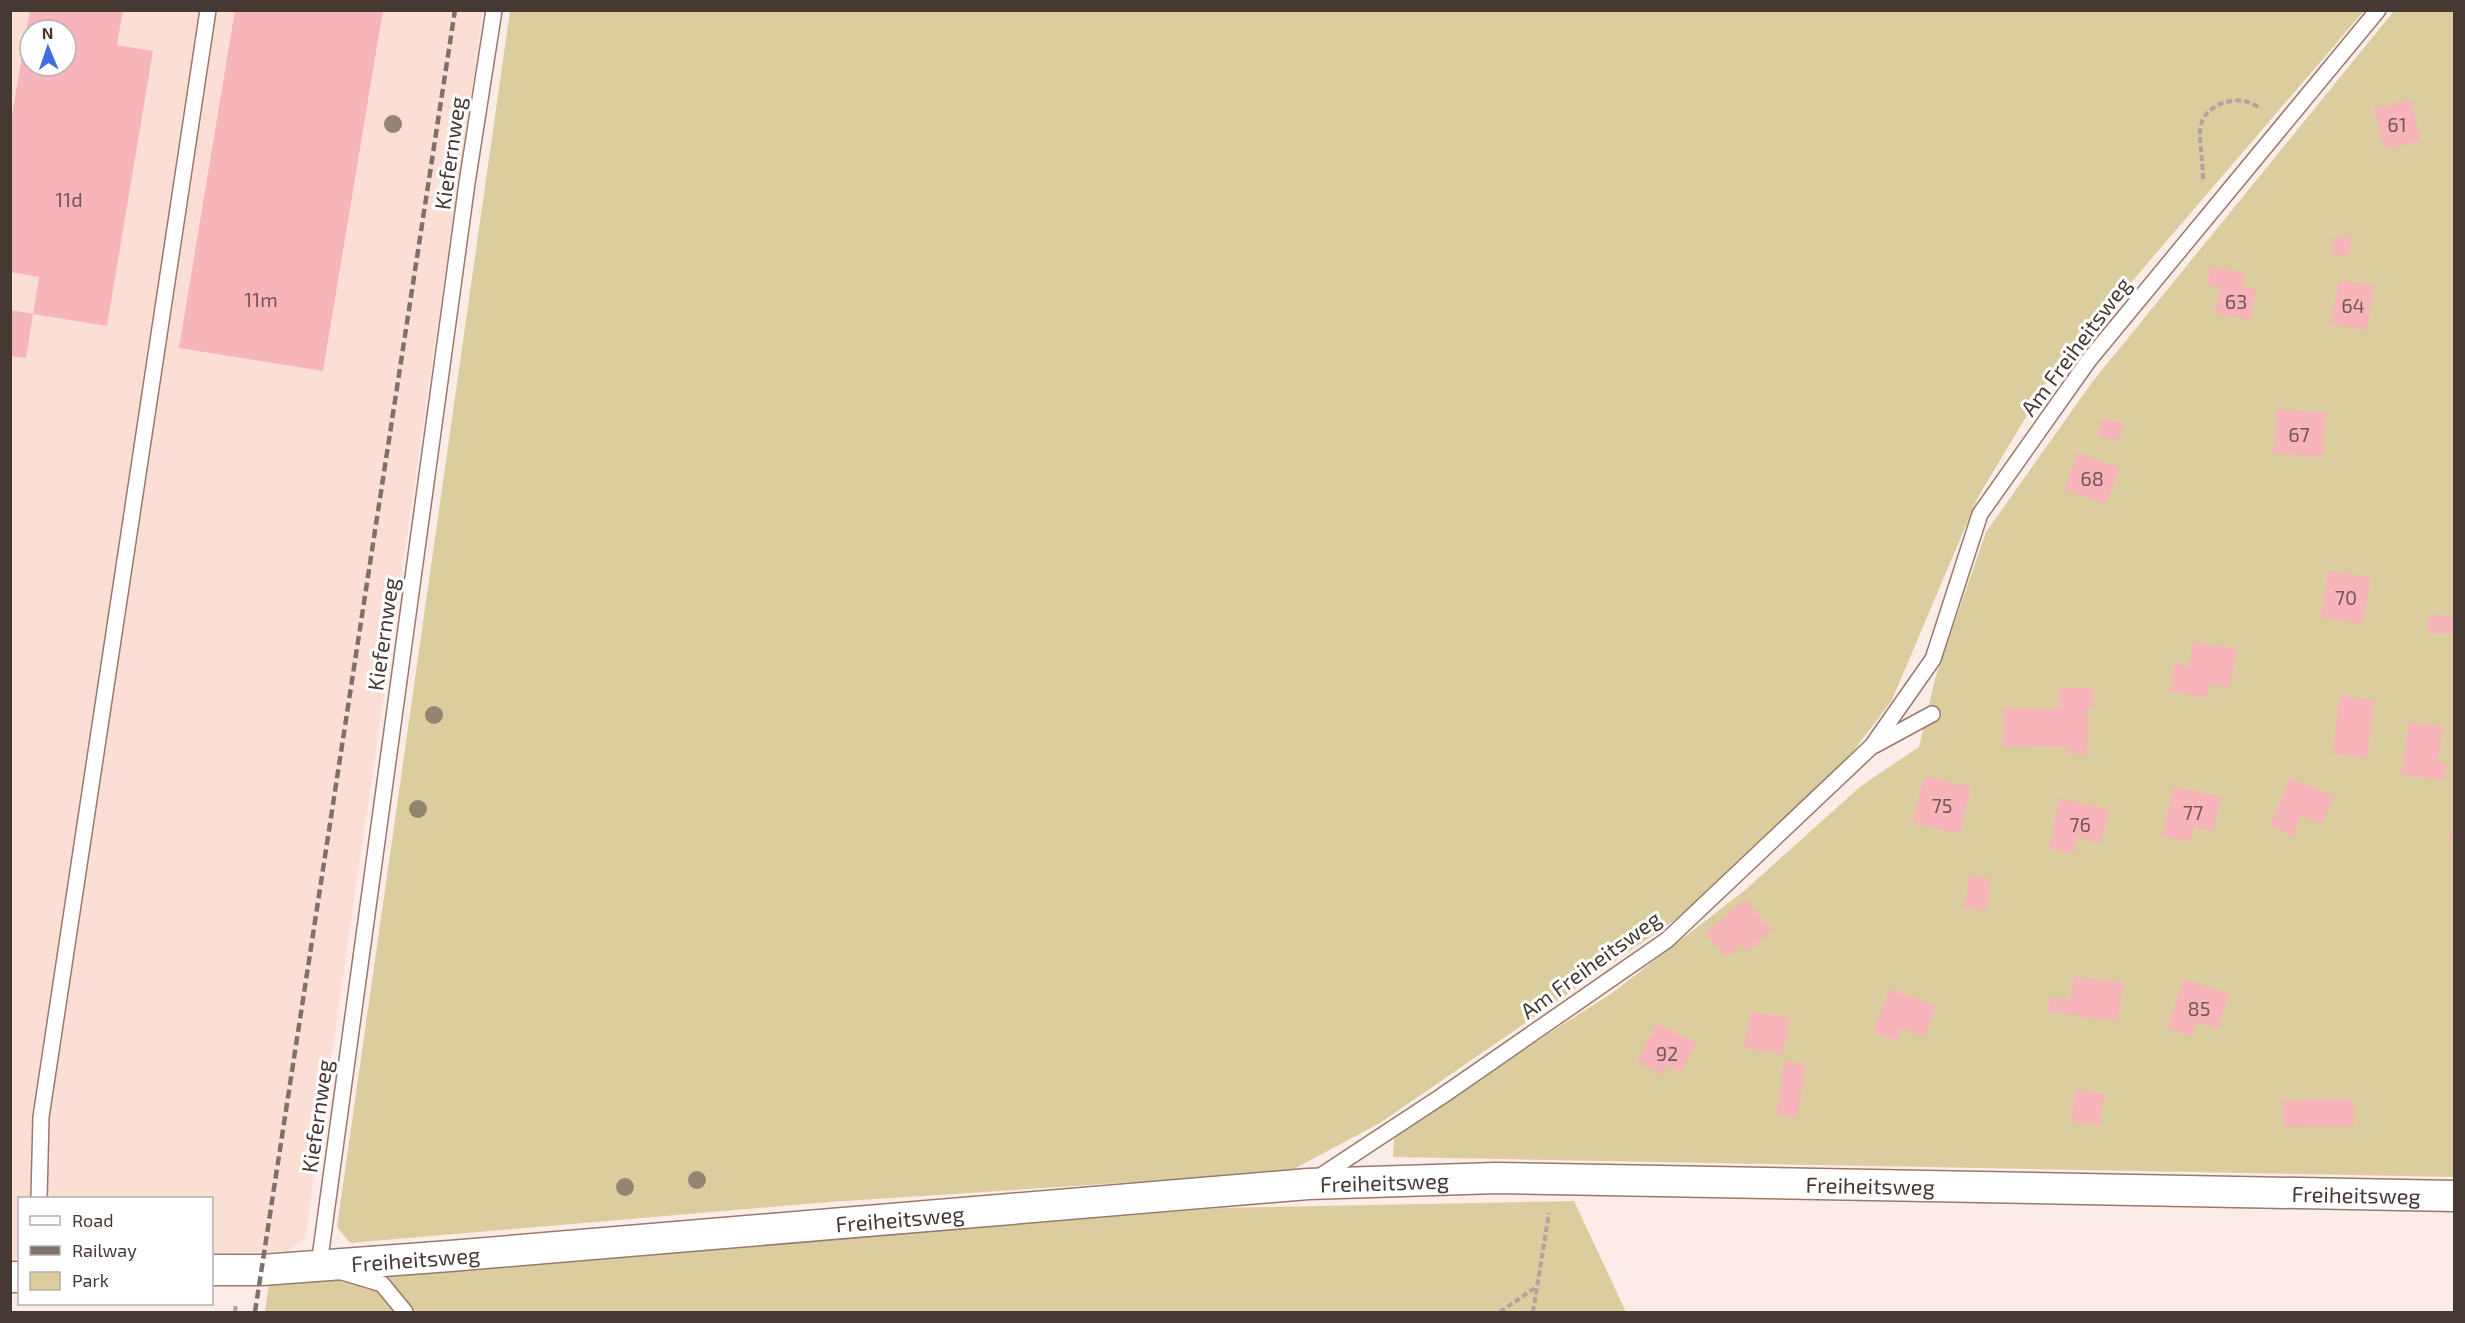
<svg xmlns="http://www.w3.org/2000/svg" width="2465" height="1323" font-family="'Exo 2',sans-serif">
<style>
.built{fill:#fbdfd5;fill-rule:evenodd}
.green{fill:#dbcd9d}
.building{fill:#f7b5bb;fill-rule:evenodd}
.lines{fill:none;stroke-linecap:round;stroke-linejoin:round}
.lane-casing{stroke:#9a796d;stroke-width:18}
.street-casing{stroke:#9a796d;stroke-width:33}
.path{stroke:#b2a39e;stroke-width:4;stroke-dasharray:6 3;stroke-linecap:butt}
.lane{stroke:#fff;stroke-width:15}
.street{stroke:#fff;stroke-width:30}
.rail{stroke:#7f706b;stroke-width:4.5;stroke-dasharray:9 4.5;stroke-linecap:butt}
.tree{fill:#928672}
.labels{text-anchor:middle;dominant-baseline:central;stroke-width:6;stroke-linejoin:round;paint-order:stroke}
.number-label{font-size:20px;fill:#725755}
.street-label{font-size:22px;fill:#463833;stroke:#fff}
</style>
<rect width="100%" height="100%" fill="#fbece7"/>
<path class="built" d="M10 11H483L305 1239 287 1251 212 1253V1198H20L19 1258 11 1259ZM30 30H66V66H30Z"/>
<path class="green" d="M510 11H2364L2049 378 1977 499 1892 700 1833 778 1679 917 1380 1123 1288 1172 829 1202 350 1243 337 1227Z
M2394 11H2454V1177L1393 1157 1394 1139 1413 1120 1612 993 1744 891 1861 786 1919 747 1935 679 1986 532 2093 381Z
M1574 1201 1626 1312H265L269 1283 1222 1208Z"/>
<path class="building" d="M30 10H123L117 45 153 51 107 326 33 314 39 277 10 272V126ZM30 30H66V66H30Z
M235 10H383L323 371 179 348Z
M2411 100 2421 141 2384 149 2374 108Z
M2334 236 2351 238 2349 256 2332 254Z
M2211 266 2245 273 2242 287 2256 289 2250 320 2215 313 2220 288 2207 285Z
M2339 280 2374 286 2367 330 2331 324Z
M10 310 33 314 26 358 10 356Z
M2277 409 2326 413 2322 457 2273 454Z
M2102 418 2123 423 2119 441 2097 436Z
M2078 453 2120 468 2106 504 2064 489Z
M2329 570 2371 578 2362 625 2320 617Z
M2429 615 2454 616V633H2428Z
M2193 642 2237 649 2229 688 2210 684 2207 698 2170 691 2175 663 2189 666Z
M2060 688H2093V708H2088L2087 754H2067V747L2002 746 2003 708 2059 709Z
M2339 696 2374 700 2367 758 2333 754Z
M2409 722 2443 727 2437 762 2446 764 2444 781 2401 774Z
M1924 776 1971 787 1960 834 1913 823Z
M2290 778 2334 796 2322 824 2301 815 2293 836 2270 826Z
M2174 786 2221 797 2213 831 2194 827 2190 842 2162 836Z
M2060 798 2109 810 2101 843 2077 837 2073 854 2048 848Z
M2454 825V843L2448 841Z
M1970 875 1991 879 1986 911 1964 907Z
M1745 899 1772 930 1748 951 1742 944 1726 957 1706 933Z
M2074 976 2123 983 2118 1022 2048 1011 2050 997 2070 1000Z
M2183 979 2229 994 2218 1029 2196 1022 2192 1036 2168 1028Z
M1890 989 1936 1006 1924 1037 1902 1028 1897 1041 1873 1032Z
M1751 1011 1790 1018 1782 1055 1743 1047Z
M1657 1023 1696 1043 1681 1073 1667 1066 1663 1075 1637 1062Z
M1784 1061 1806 1065 1797 1118 1776 1115Z
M2076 1089 2105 1094 2099 1126 2071 1121Z
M2354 1099V1126L2284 1127 2283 1100Z"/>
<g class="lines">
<g class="lane-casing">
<path id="lane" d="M1875 745 1932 714
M1316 1179 1442 1096 1667 940 1872 746 1933 659 1980 514 2089 360 2378 10
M39 1198 41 1117 208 10
M405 1312 382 1284 319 1265 467 183 494 10"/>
</g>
<g class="street-casing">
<g id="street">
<path id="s1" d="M212 1270H262L450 1256 1308 1184 1496 1178 2454 1196"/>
<path d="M10 1277H20"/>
</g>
</g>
<path class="path" d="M2203 179C2203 163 2200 148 2200 132 2200 110 2224 98 2244 101 2250 102 2256 106 2261 108
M235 1312 236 1303
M1500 1312 1536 1287
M1533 1312 1549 1213"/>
<use href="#lane" class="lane"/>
<use href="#street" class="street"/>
<path class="rail" d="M255 1312 455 10"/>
</g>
<g class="tree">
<circle cx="393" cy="124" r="9"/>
<circle cx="434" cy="715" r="9"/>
<circle cx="418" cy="809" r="9"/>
<circle cx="697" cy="1180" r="9"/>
<circle cx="625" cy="1187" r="9"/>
</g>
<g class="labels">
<g class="number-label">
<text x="2397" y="124">61</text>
<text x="69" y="199">11d</text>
<text x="261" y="299">11m</text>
<text x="2236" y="301">63</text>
<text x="2353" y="305">64</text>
<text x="2299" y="434">67</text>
<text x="2092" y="478">68</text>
<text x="2346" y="597">70</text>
<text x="1942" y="805">75</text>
<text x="2193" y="812">77</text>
<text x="2080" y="824">76</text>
<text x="2199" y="1008">85</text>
<text x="1667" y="1053">92</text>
</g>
<g class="street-label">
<text transform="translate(449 153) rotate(-82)">Kiefernweg</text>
<text transform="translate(2075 346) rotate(-53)">Am Freiheitsweg</text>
<text transform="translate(382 634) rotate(-82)">Kiefernweg</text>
<text transform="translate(1590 964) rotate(-36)">Am Freiheitsweg</text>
<text transform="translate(316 1116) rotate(-82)">Kiefernweg</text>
<text stroke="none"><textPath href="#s1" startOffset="1176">Freiheitsweg</textPath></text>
<text stroke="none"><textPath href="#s1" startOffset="1662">Freiheitsweg</textPath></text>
<text stroke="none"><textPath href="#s1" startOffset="2148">Freiheitsweg</textPath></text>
<text stroke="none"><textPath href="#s1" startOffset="690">Freiheitsweg</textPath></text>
<text stroke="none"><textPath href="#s1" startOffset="204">Freiheitsweg</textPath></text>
</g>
</g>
<rect width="2465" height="1323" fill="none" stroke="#463833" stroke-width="24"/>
<rect x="18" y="1197" width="195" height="108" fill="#ffffff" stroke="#b5afad" stroke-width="1.5"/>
<rect x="30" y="1216" width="30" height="9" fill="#ffffff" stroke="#b5afad" stroke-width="1.5"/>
<text x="72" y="1227" font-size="18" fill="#463833">Road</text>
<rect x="30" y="1246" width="30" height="9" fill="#7f706b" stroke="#b5afad" stroke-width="1.5"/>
<text x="72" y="1257" font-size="18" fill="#463833">Railway</text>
<rect x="30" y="1272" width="30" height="18" fill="#dbcd9d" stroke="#b5afad" stroke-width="1.5"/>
<text x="72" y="1287" font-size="18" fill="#463833">Park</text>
<g transform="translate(48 48) rotate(358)"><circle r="28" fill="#ffffff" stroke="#b5afad" stroke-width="1.5"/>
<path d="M0-4.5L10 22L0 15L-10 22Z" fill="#406dde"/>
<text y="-9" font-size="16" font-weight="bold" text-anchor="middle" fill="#463833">N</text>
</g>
</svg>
